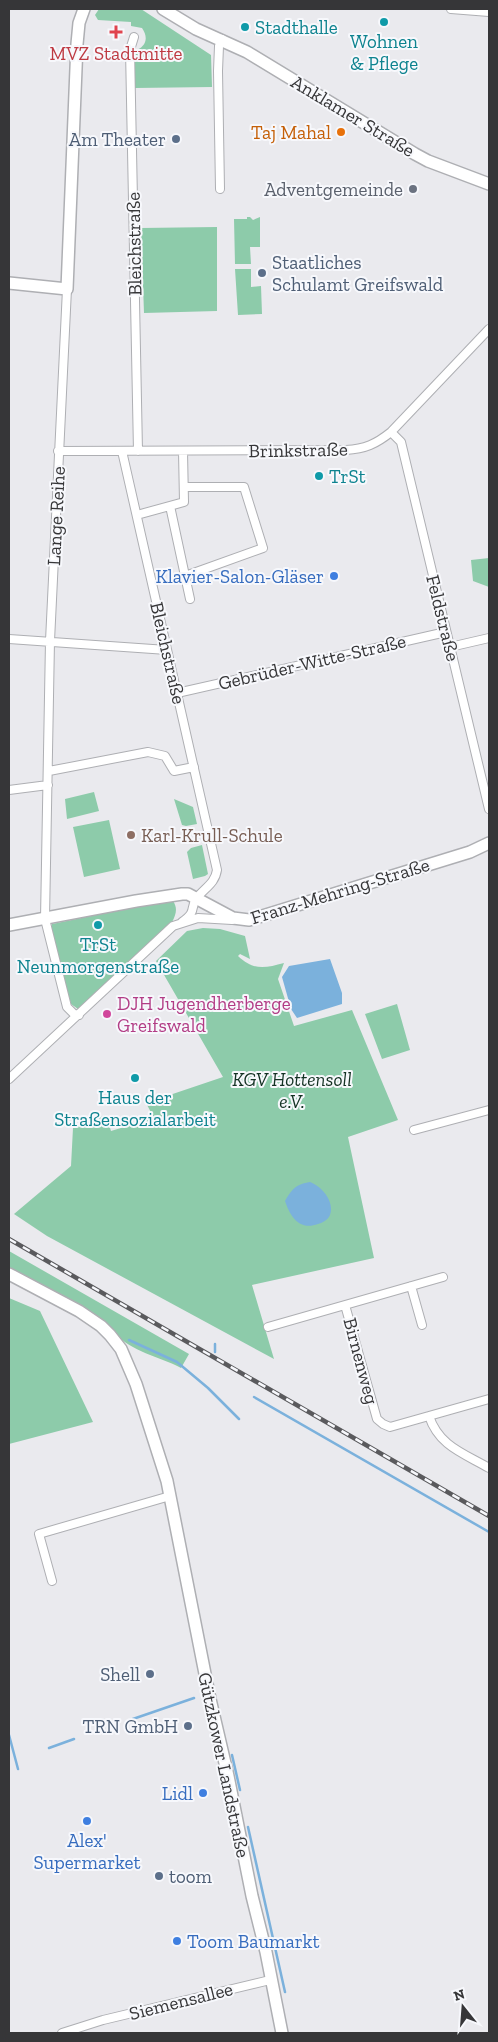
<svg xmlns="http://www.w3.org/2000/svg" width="498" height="2042" font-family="'Zilla Slab',serif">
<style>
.green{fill:#8dcbaa}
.water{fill:#7bb1dc}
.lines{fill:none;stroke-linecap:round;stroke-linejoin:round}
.stream{stroke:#7bb1dc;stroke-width:2.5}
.street-casing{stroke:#aeafb3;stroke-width:10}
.secondary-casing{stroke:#aeafb3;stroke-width:14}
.street{stroke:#fff;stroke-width:8}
.secondary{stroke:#fff;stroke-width:11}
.rail-casing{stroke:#5a5a5d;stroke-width:4.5}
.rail{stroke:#f7f8fc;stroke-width:2.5;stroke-dasharray:8;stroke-linecap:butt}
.culture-dot{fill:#0f9aa8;stroke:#f7f8fc;stroke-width:2}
.health-dot{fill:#e0444e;stroke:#f7f8fc;stroke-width:2}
.food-dot{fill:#e8710a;stroke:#f7f8fc;stroke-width:2}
.service-dot{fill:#5c6f8a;stroke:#f7f8fc;stroke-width:2}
.worship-dot{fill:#6b7280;stroke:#f7f8fc;stroke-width:2}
.shop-dot{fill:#3f7fe0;stroke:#f7f8fc;stroke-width:2}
.education-dot{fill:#8d6e63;stroke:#f7f8fc;stroke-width:2}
.hotel-dot{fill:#d1479c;stroke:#f7f8fc;stroke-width:2}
.labels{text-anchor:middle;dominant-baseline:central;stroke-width:4;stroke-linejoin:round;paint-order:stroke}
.culture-label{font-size:19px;fill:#0d838f;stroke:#f7f8fc}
.health-label{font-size:19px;fill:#be3a42;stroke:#f7f8fc}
.street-label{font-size:19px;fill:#363638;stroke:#f7f8fc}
.food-label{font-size:19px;fill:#c56008;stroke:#f7f8fc;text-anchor:end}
.service-label{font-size:19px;fill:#4e5e75;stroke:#f7f8fc;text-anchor:end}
.worship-label{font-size:19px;fill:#5b616d;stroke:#f7f8fc;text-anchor:end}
.shop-label{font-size:19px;fill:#366cbe;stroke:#f7f8fc;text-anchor:end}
.education-label{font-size:19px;fill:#785e54;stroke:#f7f8fc;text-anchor:start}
.hotel-label{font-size:19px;fill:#b23c85;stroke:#f7f8fc;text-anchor:start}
.park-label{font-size:19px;font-style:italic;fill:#123122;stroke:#f7f8fc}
</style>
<rect width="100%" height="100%" fill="#eaeaee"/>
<path class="green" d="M99 9H141L211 55 212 87 135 88 134 51C146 47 149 38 142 28L131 26V22L98 20 95 15Z
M247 217H250L253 220 260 217V247H250L251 264H235L234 219H247Z
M217 227V311L144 313 141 228Z
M251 269V287L261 286 262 314 238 315 235 269Z
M489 558V587L473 581 471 560Z
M94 792 99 811 67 819 65 799Z
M174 799 193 807 197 824 186 826 182 825Z
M109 820 120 869 84 877 73 827Z
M202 845 208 874 205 876 193 879 187 852 191 848Z
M169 900 173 901C178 908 176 915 172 922L78 1009 71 1004 50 931 52 924Z
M203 928 220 929 245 936 250 959 240 954 238 956C254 971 265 968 284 963L278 979 294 1026 352 1010 398 1120 348 1137 374 1258 252 1285 274 1359 47 1236 14 1214 71 1166 73 1128 106 1115 111 1131 154 1118 146 1103 223 1077 156 961 187 931Z
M397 1004 410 1050 382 1059 365 1014Z
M9 1251 189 1354 181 1368C159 1356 131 1352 115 1333L9 1269Z
M9 1298 40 1311 93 1422 9 1444Z"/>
<path class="water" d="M330 959 342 993V1004L297 1018 291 1009 282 977 289 966Z
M310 1182C321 1186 335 1201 330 1215 328 1220 322 1223 318 1224 299 1231 290 1216 285 1201 292 1189 296 1184 310 1182Z"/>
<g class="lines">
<path class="stream" d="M129 1340 177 1362 208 1388 239 1419
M215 1344V1352
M254 1397 489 1532
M130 1720 194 1698
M9 1735 18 1769
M49 1748 74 1739
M232 1755 240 1790
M248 1827 285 1992"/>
<g class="street-casing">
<path id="street" d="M451 9 489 12
M134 37 130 50 138 451
M220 189 218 71 219 46 222 39
M67 289 50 641 45 919 67 1007 74 1014 79 1015
M391 432 401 442 489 809
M58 451 346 450C365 449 376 444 391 432L489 329
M122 451 217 870C215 884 204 888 196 899 190 908 197 912 182 922
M184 487H244L263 548 185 576
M170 506 190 599
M137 515 184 502 183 451
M9 639 167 650
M450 647 489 638
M177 693 446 632
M49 771 148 752 165 756 174 771 194 767
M9 790 48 785
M9 1079 173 926 198 918 232 920
M414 1130 489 1110
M411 1286 422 1325
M345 1305 377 1419 383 1424 390 1427 489 1399
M268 1327 443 1277
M429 1416C439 1446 463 1453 489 1468
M52 1581 39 1534 170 1496
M62 2033 103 2020 270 1980"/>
</g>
<g class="secondary-casing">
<path id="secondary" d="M163 9 196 29 247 52 415 154 428 161 489 184
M9 283 67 289 77 44 79 23 84 9
M9 925 136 901 182 894H188L233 918 249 920 470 852 489 843
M9 1274 79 1311 101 1326 110 1335 121 1349 136 1384 167 1481 210 1699 228 1776 252 1896 266 1952 282 2033"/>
</g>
<use href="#street" class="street"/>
<use href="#secondary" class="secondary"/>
<g class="rail-casing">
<path id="rail" d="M9 1239 489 1516"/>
</g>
<use href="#rail" class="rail"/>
</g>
<g class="culture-dot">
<circle cx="384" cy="22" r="5"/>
<circle cx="245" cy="27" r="5"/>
<circle cx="319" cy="476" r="5"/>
<circle cx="98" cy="925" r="5"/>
<circle cx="135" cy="1078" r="5"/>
</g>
<path class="health-dot" d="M113.5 24.5h5v5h5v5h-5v5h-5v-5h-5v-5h5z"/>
<circle class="food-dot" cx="341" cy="132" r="5"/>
<g class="service-dot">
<circle cx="176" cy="139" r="5"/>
<circle cx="262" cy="273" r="5"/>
<circle cx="150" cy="1674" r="5"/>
<circle cx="188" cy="1726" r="5"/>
<circle cx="159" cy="1876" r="5"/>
</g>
<circle class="worship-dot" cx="413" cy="189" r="5"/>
<g class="shop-dot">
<circle cx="334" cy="576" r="5"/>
<circle cx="203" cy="1793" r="5"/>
<circle cx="87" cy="1821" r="5"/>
<circle cx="177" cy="1941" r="5"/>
</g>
<circle class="education-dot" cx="131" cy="835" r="5"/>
<circle class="hotel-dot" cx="107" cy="1014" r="5"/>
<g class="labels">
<g class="culture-label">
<text x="255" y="27" text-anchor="start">Stadthalle</text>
<text x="384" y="41">Wohnen<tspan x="384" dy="22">&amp; Pflege</tspan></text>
<text x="329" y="476" text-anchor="start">TrSt</text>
<text x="98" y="944">TrSt<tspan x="98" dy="22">Neunmorgenstraße</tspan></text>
<text x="135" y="1097">Haus der<tspan x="135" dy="22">Straßensozialarbeit</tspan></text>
</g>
<g class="health-label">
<text x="116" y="53">MVZ Stadtmitte</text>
</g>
<g class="street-label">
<text transform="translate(353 116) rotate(31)">Anklamer Straße</text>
<text transform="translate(134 244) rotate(-91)">Bleichstraße</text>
<text transform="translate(298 450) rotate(-1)">Brinkstraße</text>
<text transform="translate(56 516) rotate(-87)">Lange Reihe</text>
<text transform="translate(443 618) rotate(76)">Feldstraße</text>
<text transform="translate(168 653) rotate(77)">Bleichstraße</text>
<text transform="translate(312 662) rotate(-13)">Gebrüder-Witte-Straße</text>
<text transform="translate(340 891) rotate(-17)">Franz-Mehring-Straße</text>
<text transform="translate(361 1361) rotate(75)">Birnenweg</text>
<text transform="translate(224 1765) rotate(78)">Gützkower Landstraße</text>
<text transform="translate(181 2001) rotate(-14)">Siemensallee</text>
</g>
<g class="food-label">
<text x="331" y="132">Taj Mahal</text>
</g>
<g class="service-label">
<text x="166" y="139">Am Theater</text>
<text x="272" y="262" text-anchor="start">Staatliches<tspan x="272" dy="22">Schulamt Greifswald</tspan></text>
<text x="140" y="1674">Shell</text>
<text x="178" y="1726">TRN GmbH</text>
<text x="169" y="1876" text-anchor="start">toom</text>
</g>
<g class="worship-label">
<text x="403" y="189">Adventgemeinde</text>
</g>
<g class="shop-label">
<text x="324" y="576">Klavier-Salon-Gläser</text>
<text x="193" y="1793">Lidl</text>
<text x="87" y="1840" text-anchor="middle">Alex'<tspan x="87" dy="22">Supermarket</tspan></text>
<text x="187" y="1941" text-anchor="start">Toom Baumarkt</text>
</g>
<g class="education-label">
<text x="141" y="835">Karl-Krull-Schule</text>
</g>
<g class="hotel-label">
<text x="117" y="1003">DJH Jugendherberge<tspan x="117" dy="22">Greifswald</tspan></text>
</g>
<g class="park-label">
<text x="292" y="1079">KGV Hottensoll<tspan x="292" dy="22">e.V.</tspan></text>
</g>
</g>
<rect width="498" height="2042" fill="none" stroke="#363638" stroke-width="20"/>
<g transform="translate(463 2007) rotate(343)" stroke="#f7f8fc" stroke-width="4" paint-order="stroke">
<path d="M0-4L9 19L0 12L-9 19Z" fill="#363638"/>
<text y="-8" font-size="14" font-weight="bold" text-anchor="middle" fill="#363638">N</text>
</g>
</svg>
